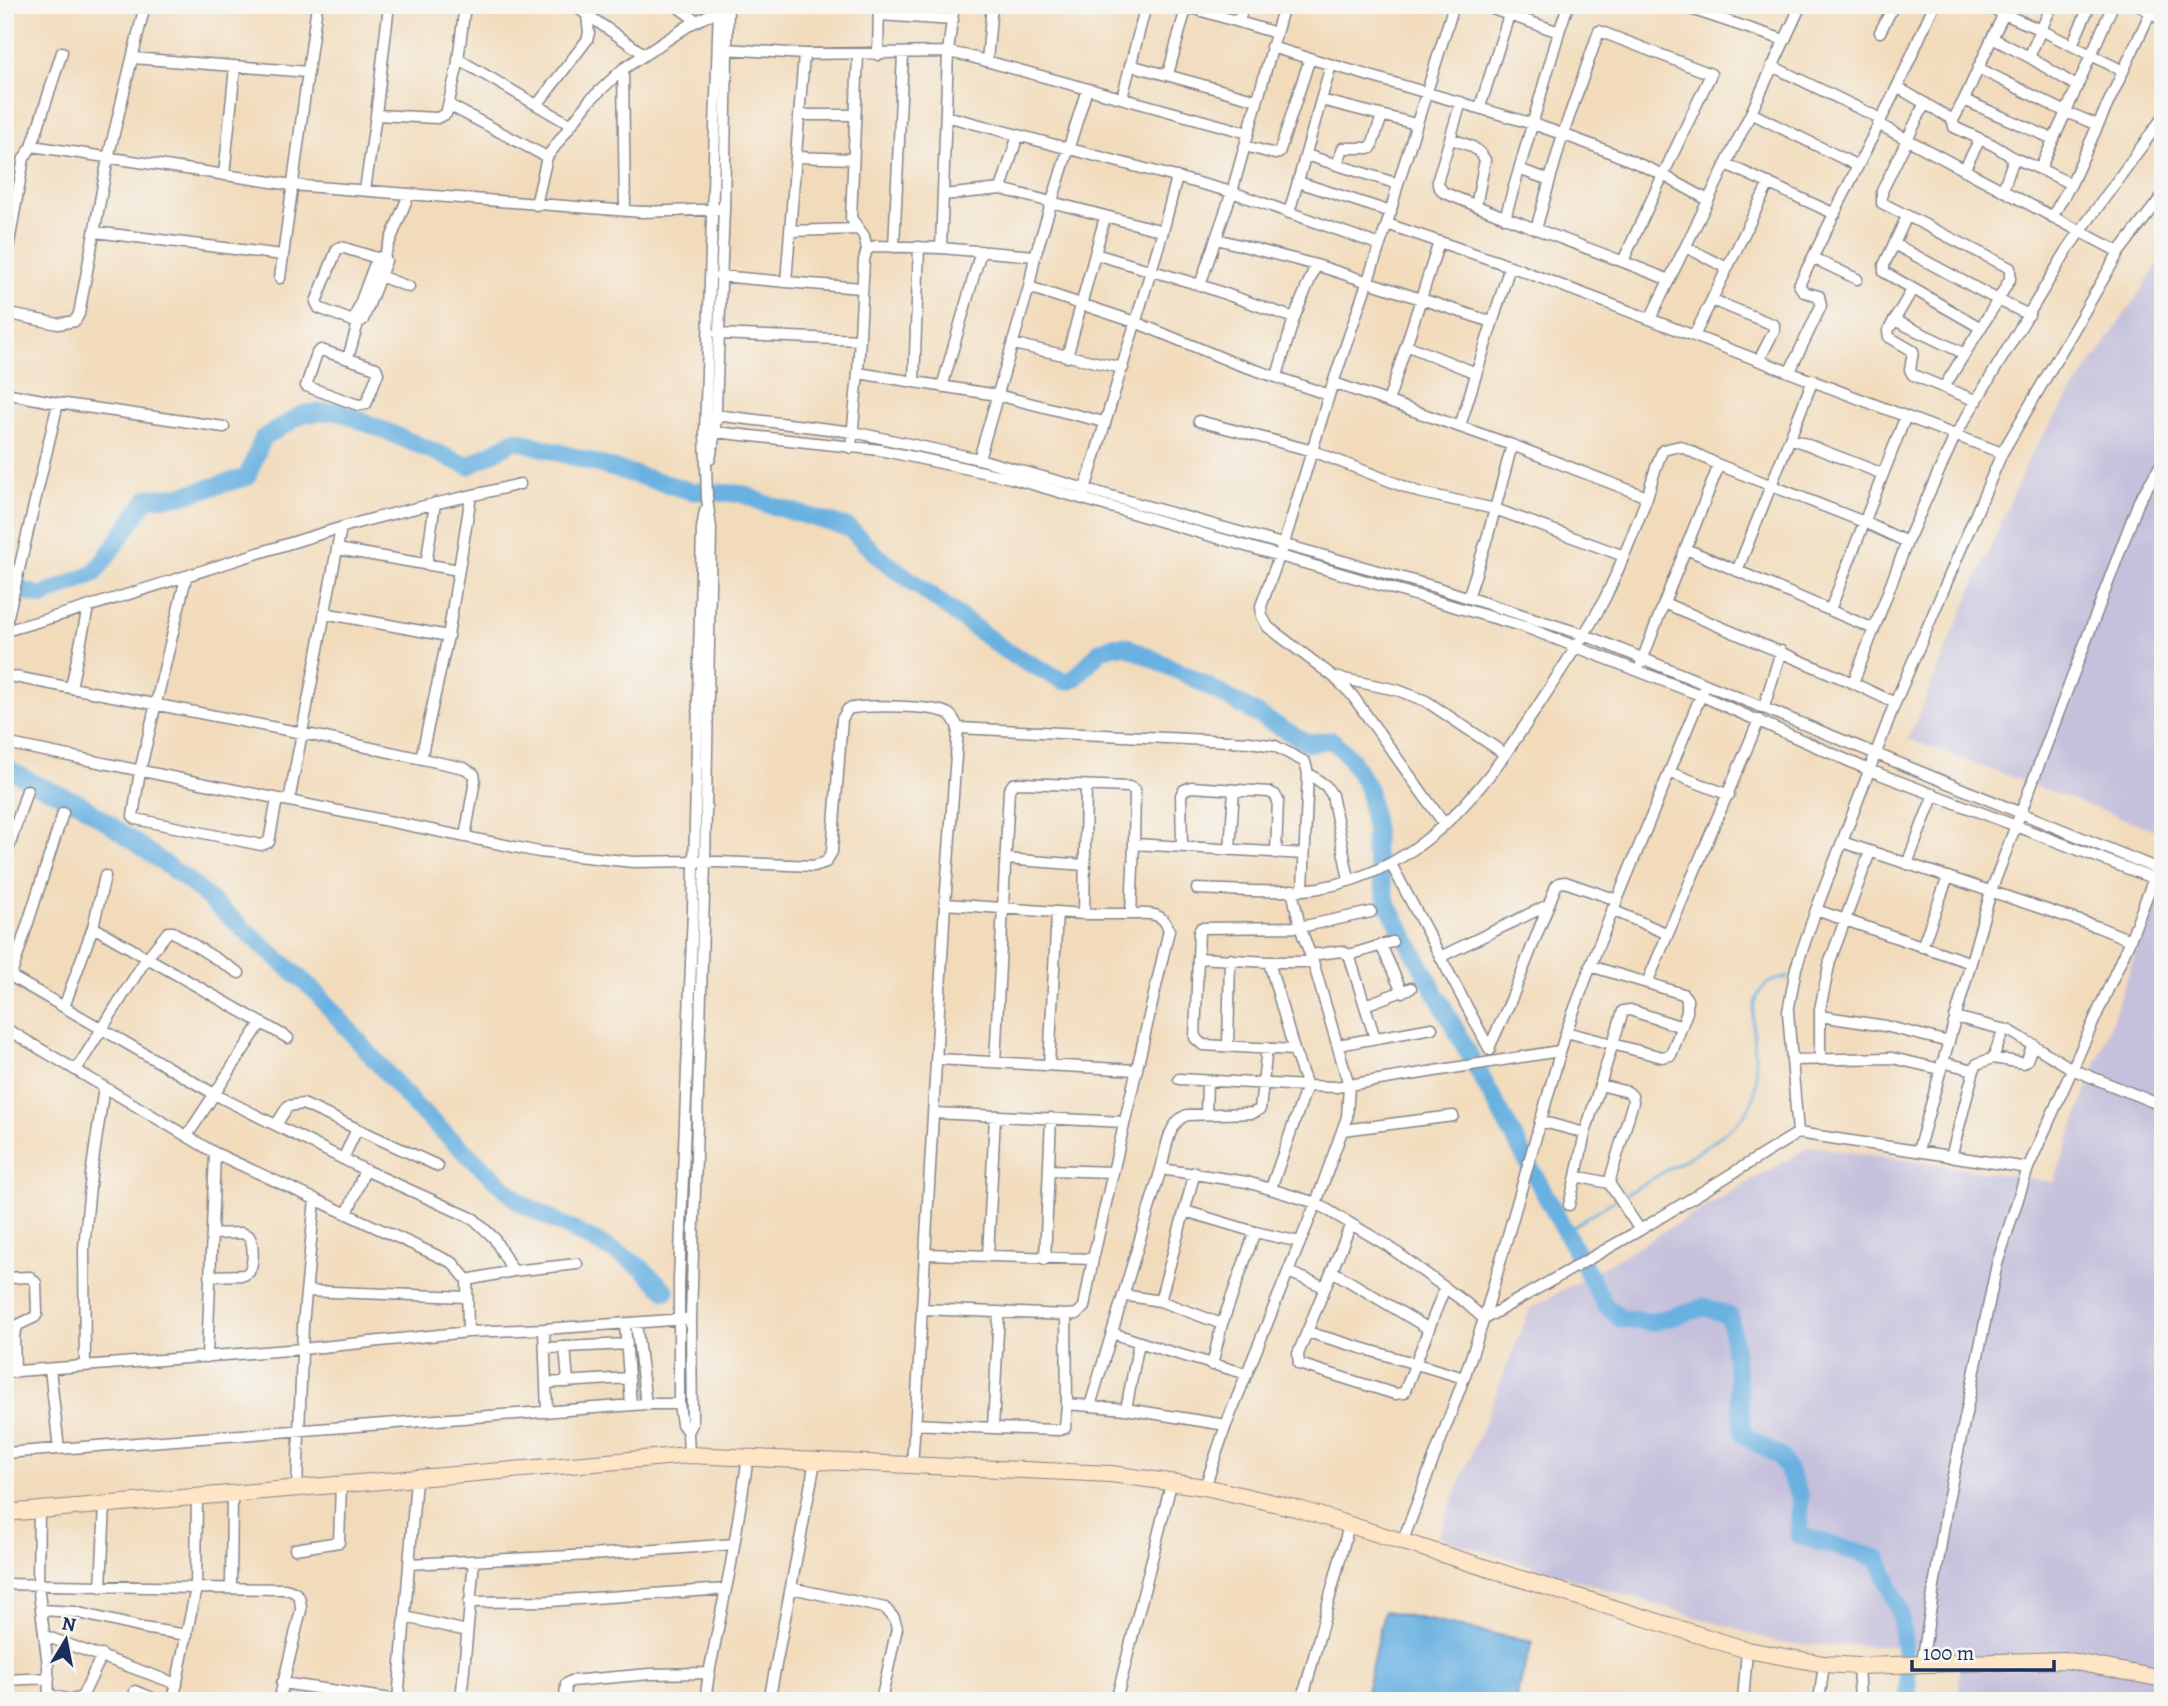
<svg xmlns="http://www.w3.org/2000/svg" width="2168" height="1706" font-family="Alegreya,serif">
<style>
.industrial{fill:#c5c0db}
.water{fill:#69b1e1;stroke:#4270a0;stroke-width:2}
.lines{fill:none;stroke-linecap:round;stroke-linejoin:round}
.stream{stroke:#69b1e1;stroke-width:2.5}
.river{stroke:#69b1e1;stroke-width:18}
.minor-casing{stroke:#86858c;stroke-width:13}
.secondary-casing{stroke:#86858c;stroke-width:18}
.minor{stroke:#fff;stroke-width:10}
.secondary{stroke:#fde5c5;stroke-width:16}
</style>
<rect width="100%" height="100%" fill="#f6f6f2"/>
<filter id="ink" filterUnits="userSpaceOnUse"><feTurbulence type="fractalNoise" baseFrequency=".0143" numOctaves="2"/><feDisplacementMap in="SourceGraphic" scale="14" xChannelSelector="R" yChannelSelector="G"/><feConvolveMatrix kernelMatrix="1 2 1 2 8 2 1 2 1" color-interpolation-filters="sRGB"/></filter>
<filter id="wash" filterUnits="userSpaceOnUse"><feTurbulence type="fractalNoise" baseFrequency=".00686" numOctaves="4" result="noise"/><feDisplacementMap in="SourceGraphic" scale="28" xChannelSelector="R" yChannelSelector="G"/><feGaussianBlur stdDeviation="1.57" result="paint"/><feColorMatrix in="noise" values="0 0 0 0 0 0 0 0 0 0 0 0 0 0 0 0 0 1.4 0 .05"/><feComposite in="paint" operator="in"/></filter>
<g filter="url(#wash)">
<rect width="100%" height="100%" fill="#f2dbbb"/>
<path class="industrial" d="M2163 257V833L1908 739 2030 455Z
M2163 877V1701H1960L1957 1648 1784 1644 1438 1537 1530 1309 1811 1146 2054 1182Z"/>
<path class="water" d="M1384 1611 1532 1642 1515 1701H1364Z"/>
<g class="lines">
<path class="stream" d="M1621 1197C1653 1177 1730 1139 1749 1108 1770 1075 1735 1010 1767 984 1772 980 1781 979 1788 977
M1565 1231 1615 1200"/>
<path class="river" d="M5 586 42 596 95 573 148 498 180 496 247 477 263 438 303 414 338 411 468 466 516 440 691 491 743 494 766 504 849 528 879 557 1006 651 1063 681H1070L1075 678 1100 651 1112 646H1126L1193 678 1308 743 1332 740 1350 758 1368 788 1375 831 1374 850 1387 903 1605 1305 1621 1319 1653 1322 1705 1307 1730 1316 1744 1436 1781 1457 1800 1496 1799 1536 1878 1558 1900 1612 1908 1685 1907 1701
M5 767 35 784 80 803 186 879 315 991 416 1107 521 1203 625 1257 642 1268 666 1291"/>
</g>
</g>
<g filter="url(#ink)">
<g class="lines">
<g class="minor-casing">
<path id="minor" d="M573 5 644 54
M675 5 697 21
M1182 5 1276 33
M1481 5 1559 32 1568 5
M1679 5 1784 40
M1983 5 2041 30 2052 5
M2139 5 2163 21
M2004 14 1992 38 2029 57 2041 30 2123 71
M880 15 953 20
M1239 22 1243 5
M1880 32 1894 5
M2072 45 2090 5
M1271 47 1533 124C1577 139 1621 155 1663 175L1711 74 1599 31 1563 134 1536 229
M726 49 804 54 948 52 968 56 1248 133
M804 54 786 282 861 288
M858 55 851 218 864 236 867 249
M878 55 879 5
M2029 57 2078 87
M133 58 308 72
M458 59 571 125
M987 61 992 5
M1130 65 1257 100
M1772 66 1881 119
M1978 68 2066 112 2113 5
M623 69 625 211
M1168 74 1187 5
M1897 87 1953 120
M1122 98 1146 5
M1321 100 1416 124
M1964 100 1992 38
M1461 102 1438 179V185L1443 192C1517 224 1594 249 1669 280
M1925 103 1882 191V203L2010 268V279L1998 300 2029 315
M449 105 547 157
M537 105 587 40 589 33 587 15
M1480 107 1509 15
M1751 113 1858 166
M376 115 437 118 446 114 457 68 464 13 462 5
M800 115H854
M946 116 1232 192 1380 245
M1878 124 2119 252
M1451 139C1466 144 1477 146 1485 160L1476 206
M32 146 292 185 642 212 724 209
M1245 146 1275 154 1279 153 1310 58
M1306 155 1398 184
M796 157 852 159
M2014 158 1993 145 1954 127 1953 120 1964 100 2053 139
M1726 164 1835 214
M1337 165 1343 148H1371L1382 116
M2040 169 2071 184 2098 125
M1521 170 1550 180
M1964 170 1980 139
M224 175 235 67
M1298 182 1391 212
M1001 189 1018 135
M365 190 376 115 389 5
M2003 190 2014 158 2040 169 2066 112 2098 125 2154 5
M943 195 1001 189 1163 231
M536 205 547 157 589 101 623 69 691 24 719 10
M1289 213 1331 65
M1907 216 1884 265V272L1981 328
M2052 217 2071 184
M1505 218 1559 32
M1387 224 1510 266 2002 453
M790 231 857 229
M95 232 282 255
M1217 239 1316 265 1492 322
M1894 244 1998 300 1944 387
M894 247 903 54
M1686 247 1727 268
M941 248 948 52 954 5
M1095 254 1200 285 1294 318
M384 256 377 258 355 317 358 323 363 320 386 261 384 256 409 194
M1035 256 1087 89
M1813 258 1857 279
M1623 261 1663 175 1708 200
M5 265 24 158 32 146 62 52
M374 274 409 287
M720 276 786 282
M280 278 317 5
M1200 285 1232 192 1284 5
M1912 290 1888 331 1889 337 1913 351 1910 370 1913 375 1977 401
M1712 300 1774 325V331L1759 360
M5 313 58 324 75 321 79 314 108 158 145 5
M1650 319 1751 113 1801 5
M1894 320 1965 354
M718 334 860 340
M1694 336 1769 183
M1013 344 1123 368
M1406 345 1476 373
M321 350 376 368 378 373 366 404 358 405 306 386 317 353Z
M1067 357 1105 217
M348 358 358 323 319 308 316 302 337 249 341 247 377 258
M1790 371 1821 306 1819 296 1804 292 1799 285 1902 77 1934 5
M858 373 997 395 1104 422
M1277 376 1294 318 1316 265
M914 382 919 247
M1334 383 1512 445 1647 497
M942 387 981 251
M5 393 58 403 224 427
M1388 402 1439 242
M715 415 853 432 979 459 1435 587 1585 635 2163 871
M1199 421 1313 451 1418 492 1495 509 1624 556
M1460 426 1510 266
M715 432 880 450 1011 478 1525 627 1700 695 1869 770 2163 882
M1790 438 1883 474
M851 448 858 373 864 260 867 249 876 246 941 248 1035 256 1029 287 1135 322 1232 362 1329 395
M710 459 715 432 724 209 728 5
M979 459 1029 287
M1719 465 1664 603 1853 683
M1084 493 1163 231 1177 177
M337 549 459 570
M1686 549 1874 629 1853 683 1895 703
M426 565 435 503
M1737 571 1813 380
M186 577 140 771 133 816 136 819 261 845 269 842 277 799
M1468 598 1488 535 1512 445
M1830 610 1905 418
M324 613 448 636
M5 629 58 403
M1874 629 1907 542
M5 631C118 600 228 561 340 528 399 510 460 499 520 484
M1641 663 1664 603
M5 675 302 733 464 768 474 774 475 780 465 837
M1334 677 1397 690 1426 701 1505 754
M71 687 88 608
M1764 707 1781 651
M5 743 539 852 633 862 694 861 814 866 826 862 832 852 842 719 848 709C865 705 934 705 949 714 954 718 956 723 958 728
M421 758 448 636 471 496
M1669 772 1729 795
M1308 773 1326 786 1332 795 1349 880
M289 801 341 528
M1445 825 1352 695 1334 677 1268 627 1262 616 1261 606 1284 543 1329 395 1387 224 1398 184 1454 5
M1842 842 2098 927 2130 940
M1182 847 1181 795 1184 790 1191 787 1269 792 1275 795 1278 800 1276 853
M1230 850 1234 790
M1006 859 1085 865
M5 860 27 790
M1391 864 1490 1050
M1907 864 1934 794
M1197 889C1237 890 1280 894 1319 888 1432 869 1492 777 1549 689 1569 657 1591 627 1607 594 1622 563 1634 531 1646 500 1652 483 1655 465 1663 450L1680 446 1719 465 1864 522 1907 542 1955 436 2069 247 2163 117
M945 904 1084 914H1131
M1612 910 1668 934
M1816 910 1971 963
M1371 912 1300 927 1201 928 1199 932 1195 1038 1203 1045 1294 1050 1307 1086 1336 1087 1559 1051
M1084 914 1086 787
M93 927 288 1038
M1381 945 1402 992
M1922 947 1948 877
M1311 955 1341 951 1349 955 1375 1038
M1349 955 1392 942
M1440 957 1548 905
M1198 958 1269 962
M1590 966 1647 983 1759 720
M5 973 216 1095 365 1170 474 1219 494 1238 513 1271
M11 976 63 813
M1365 1005 1411 988
M64 1007 93 927 105 876
M1820 1016 1885 1026 1949 1042
M1955 1017 2010 1031 2074 1070 2163 1106
M5 1028 215 1153 453 1263 467 1280 468 1332
M1566 1032 1662 1057 1671 1055 1687 1012V999L1683 994 1647 983
M1338 1045 1432 1028
M1228 1046 1230 959
M1267 1048 1260 1109 1253 1113 1187 1115C1168 1122 1166 1150 1161 1169L1247 1182 1316 1203 1388 1246 1466 1303 1484 1319 1640 1230 1798 1133 2028 1168
M1489 1048 1511 1000 1556 886 1559 883 1565 882 1617 900
M1294 1050 1269 962H1313
M1993 1058 2023 1063 2027 1060 2033 1044
M937 1059 1137 1070
M1820 1059V1009L1830 961 1870 852
M1792 1060 1892 1058 1940 1069
M995 1062 1009 790 1013 784 1020 783 1129 787 1135 790 1134 844
M1942 1062 1974 1070
M1049 1065 1057 912
M76 1070 146 959 168 932H173L239 973
M1179 1079 1307 1086 1271 1188
M1600 1085 1623 1011 1630 1010 1682 1027
M934 1113 1124 1122
M1206 1114 1207 1081
M1540 1121 1585 1133 1600 1085 1628 1092 1632 1096 1633 1102 1609 1183 1576 1176 1585 1133
M276 1125 288 1106 303 1104 438 1166
M1343 1130 1453 1116
M1798 1133 1788 1012 1796 968 1816 910 1895 703 2002 453 2119 252 2163 195
M187 1136 261 1023
M1918 1151 1991 891 2139 501 2163 461
M1951 1157 1974 1070 1977 1064 1993 1058 2004 1029
M343 1159 357 1129
M1049 1170 1113 1172
M1609 1183 1640 1230
M1569 1205 1576 1176
M1185 1211 1255 1232 1222 1324 1212 1365
M347 1214 365 1170
M1351 1224 1298 1354 1299 1364 1395 1394 1404 1393 1445 1287
M1255 1232 1300 1242
M925 1254 1093 1259
M988 1256 995 1116
M1045 1259 1051 1118
M1332 1271 1429 1329
M1288 1272 1325 1287
M210 1276 244 1275 249 1272C254 1263 254 1245 249 1236L242 1233 212 1234
M5 1278 30 1277 36 1283 37 1314 35 1317 18 1325 14 1335 15 1372
M467 1280 513 1271 577 1264
M306 1291 467 1297
M1123 1295 1160 1301 1222 1324
M1160 1301 1195 1172
M922 1309 1066 1315 1077 1314 1084 1307 1093 1259 1169 930C1163 911 1148 914 1131 914L1134 844 1304 854
M999 1312 993 1428 1059 1430 1065 1428 1067 1404 1066 1315
M636 1323 646 1404
M625 1324 631 1405
M544 1329 547 1412
M1307 1332 1464 1378
M1112 1333 1164 1350 1247 1374
M565 1347 568 1382
M545 1348 627 1344
M207 1357 215 1153
M85 1366 84 1248 91 1175 104 1087
M50 1369 59 1449
M5 1372 302 1349 468 1332 544 1329 686 1319
M546 1383 629 1378
M1067 1404 1126 1409 1226 1425
M1090 1406 1161 1169
M1126 1409 1139 1342
M915 1424 993 1428
M915 1431 945 904 958 728 1250 742 1275 746 1305 762 1308 773 1303 889
M688 1432 682 1424 679 1404V1281L693 910 702 528 705 511
M5 1453 646 1404H679
M689 1455 688 1432 692 1424 691 1318 705 863 711 528 707 498 705 433 719 5
M912 1466 914 1436
M1205 1487 1226 1425 1316 1203 1347 1117 1349 1085 1313 962 1300 927 1292 890
M297 1488 303 1325 315 1199
M39 1510 38 1585 48 1666 49 1701
M1402 1543 1464 1378 1484 1319 1566 1032 1597 949 1703 690
M295 1549 339 1542 341 1485
M409 1564 591 1555 734 1544
M5 1584 196 1588 197 1496
M101 1587 105 1504
M231 1588 232 1494
M791 1588 885 1608 894 1618 897 1628 881 1701
M469 1602 549 1601 726 1589
M41 1610 75 1612 143 1628 187 1635
M405 1617 467 1631
M45 1636 177 1684
M1922 1663 1947 1505 1997 1264 2028 1168 2130 940 2163 855
M1858 1666 1860 1701
M5 1680 49 1678
M282 1683 398 1700
M135 1691 160 1701
M49 1695 72 1700 82 1697 102 1655
M173 1701 196 1588 285 1589C298 1592 301 1596 301 1610L279 1701
M398 1701 416 1479
M461 1701 474 1561
M565 1701 566 1684 571 1681 650 1674 709 1673 731 1564 748 1458
M705 1701 709 1673
M769 1701 815 1462
M1116 1701 1171 1484
M1302 1701 1349 1525
M1743 1701 1747 1650
M1819 1701 1824 1664"/>
</g>
<g class="secondary-casing">
<path id="secondary" d="M5 1513 689 1455 1111 1474 1205 1487 1299 1509 1747 1650 1824 1664 1858 1666 2065 1660 2163 1679"/>
</g>
<use href="#minor" class="minor"/>
<use href="#secondary" class="secondary"/>
</g>
</g>
<rect width="2168" height="1706" fill="none" stroke="#f6f6f2" stroke-width="28"/>
<g transform="translate(66 1640) rotate(10)" stroke="#f6f6f2" stroke-width="5" paint-order="stroke">
<path d="M0-5L12 26L0 18L-12 26Z" fill="#1b2f5e"/>
<text y="-10" font-size="19" font-weight="bold" text-anchor="middle" fill="#1b2f5e">N</text>
</g>
<path d="M1912 1660v10h142v-10" fill="none" stroke="#1b2f5e" stroke-width="3.5"/>
<text x="1923" y="1660" font-size="21" fill="#1b2f5e" stroke="#f6f6f2" stroke-width="5" paint-order="stroke">100 m</text>
</svg>
